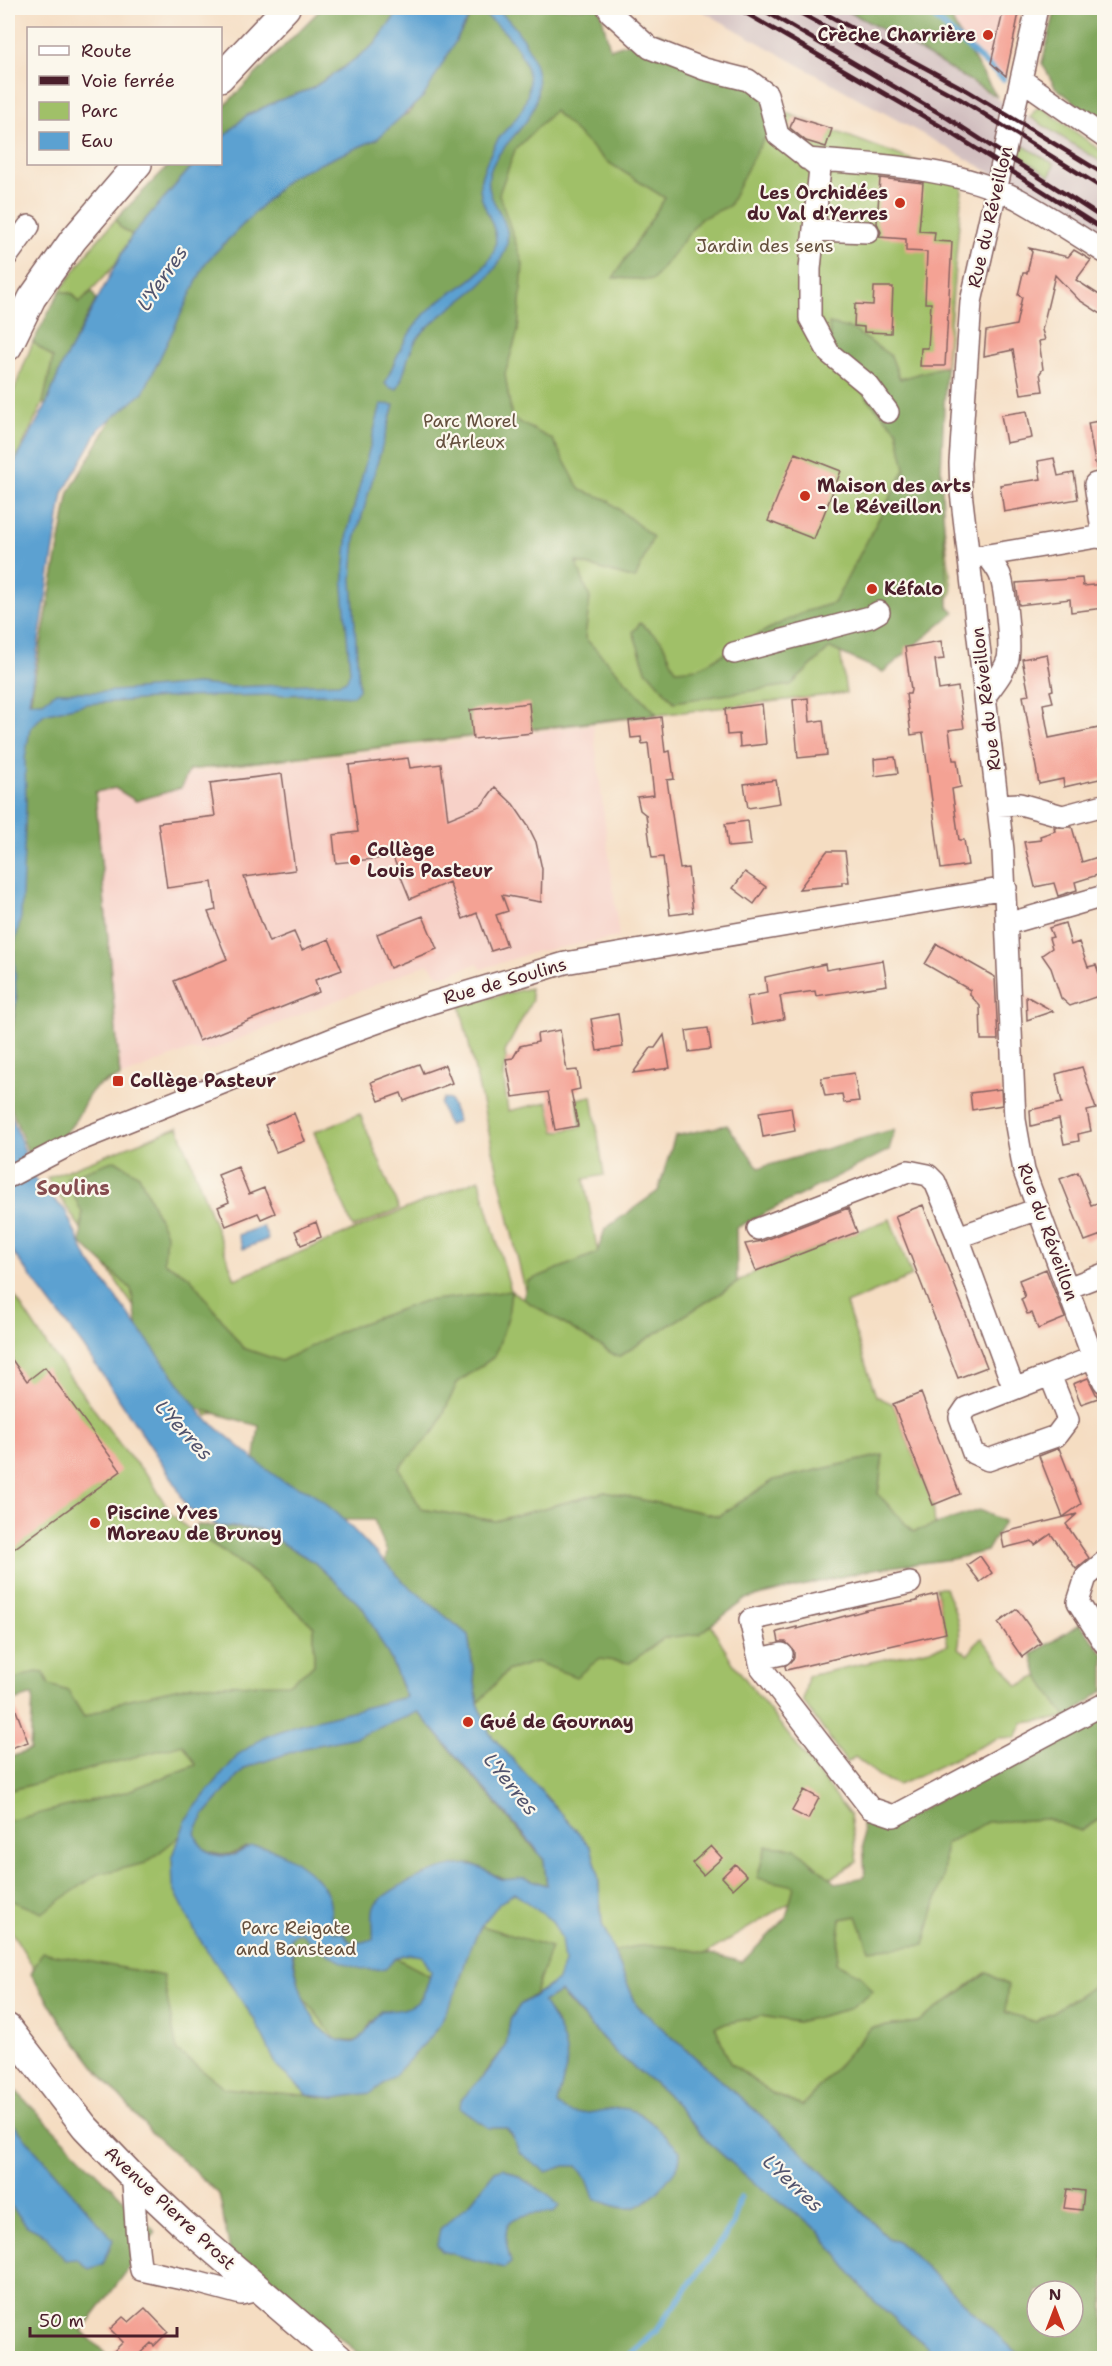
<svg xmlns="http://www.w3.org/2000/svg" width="1112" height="2366" font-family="'Shantell Sans',sans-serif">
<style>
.built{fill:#f7d1c8}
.industrial{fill:#d2bfc0}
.green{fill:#a0c068;stroke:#75704a;stroke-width:1.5}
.forest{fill:#80a65c;stroke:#656244;stroke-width:1.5;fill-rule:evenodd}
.water{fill:#5ba1d1;stroke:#52607e;stroke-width:1.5;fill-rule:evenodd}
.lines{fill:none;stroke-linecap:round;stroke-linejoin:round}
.stream{stroke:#5ba1d1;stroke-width:6}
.building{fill:#f4a294}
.minor-casing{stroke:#866260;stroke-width:24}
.major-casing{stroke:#866260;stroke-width:30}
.minor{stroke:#fff;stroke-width:21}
.major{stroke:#fff;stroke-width:27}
.rail{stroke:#4a1f2b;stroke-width:4.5}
.poi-dot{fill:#c8321e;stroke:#fbf7ec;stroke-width:2}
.labels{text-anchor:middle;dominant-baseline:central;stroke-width:4.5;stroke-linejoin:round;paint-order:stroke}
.poi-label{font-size:18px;font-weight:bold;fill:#4a1f2b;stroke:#fbf7ec;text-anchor:start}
.street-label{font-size:18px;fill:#4a1f2b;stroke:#fbf7ec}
.park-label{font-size:18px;fill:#644f3d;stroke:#fbf7ec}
.water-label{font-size:20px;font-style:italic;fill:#51536d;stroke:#fbf7ec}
.neighbourhood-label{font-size:20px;font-weight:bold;fill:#864d50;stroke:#fbf7ec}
</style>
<rect width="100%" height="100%" fill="#fbf7ec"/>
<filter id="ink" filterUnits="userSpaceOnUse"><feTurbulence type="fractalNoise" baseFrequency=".0167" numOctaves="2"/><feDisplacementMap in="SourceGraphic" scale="12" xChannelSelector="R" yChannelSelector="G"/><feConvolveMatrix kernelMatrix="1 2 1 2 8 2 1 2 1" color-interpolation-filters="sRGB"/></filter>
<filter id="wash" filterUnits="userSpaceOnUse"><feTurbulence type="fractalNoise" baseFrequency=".008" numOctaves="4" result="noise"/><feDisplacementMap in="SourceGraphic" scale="24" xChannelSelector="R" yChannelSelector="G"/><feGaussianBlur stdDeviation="1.35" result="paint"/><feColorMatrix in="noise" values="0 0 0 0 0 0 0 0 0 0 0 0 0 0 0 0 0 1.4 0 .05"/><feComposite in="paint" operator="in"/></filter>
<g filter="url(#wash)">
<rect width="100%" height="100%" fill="#f5ddc2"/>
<path class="built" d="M931 8H1020L1006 76 991 63Z
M529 703 533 732 593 725 619 937 535 952 481 969 478 963 447 975H439L428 964 211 1050 187 1051 120 1077 111 1055 96 784 472 740 470 709Z"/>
<path class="industrial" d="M697 8H842L898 38 1104 164V241L981 167Z"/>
<path class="green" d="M441 79 781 111 963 179 944 391 939 483 952 592 948 598V607L955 612 840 650 846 693 189 770 181 788 136 801 115 788 95 792 120 1077 91 1089 8 1100V1064L17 998 8 970V907L30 729 31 698 69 492Z
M1037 108 1044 109 1104 153V164L1030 117Z
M1019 143 1054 164 1050 176 1017 154Z
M116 219 120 227 132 235 115 265 79 303 73 294 60 291 91 248Z
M33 342 53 358 43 403 8 475V406Z
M530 988 532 1000 505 1052 506 1059 503 1074 508 1111 548 1102 555 1132 581 1127 577 1099 592 1096 604 1175 584 1179 598 1253 528 1281 525 1291 460 1005Z
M360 1114 399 1209 353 1228 314 1132Z
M178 1127 235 1279 479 1179 511 1291 618 1356 756 1271 890 1219 912 1276 846 1304 876 1396 893 1404 933 1505 935 1525 913 1532 878 1494 883 1455 774 1480 719 1516 605 1492 495 1521 421 1509 398 1468 437 1428 457 1383 495 1356 511 1292 207 1416 47 1178Z
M8 1286 48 1347 127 1454 150 1478 170 1513 193 1533 216 1545 274 1589 314 1627V1677L391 1660 870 2297 940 2358H365L228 2222 219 2194 150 2131 106 2081 61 2022 31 1963 8 1926V1758L51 1744 33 1687 8 1696Z
M936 1588H945C953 1606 964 1629 958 1648L969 1655 976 1642 982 1638 1018 1686 1039 1676 1067 1718 1023 1723 1016 1737 998 1738 899 1785 883 1779 855 1757 847 1763 803 1701 808 1676 948 1645Z
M699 1604 733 1663 850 1815 857 1862 633 1998 602 1924 598 1873 591 1847 490 1734 478 1703 474 1675Z
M1104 1817V1980L1036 2022 1004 2012 986 1973 918 2022 871 2028 802 2106 771 2093 730 2063 715 2026 761 2016 798 2022 872 1992 860 1975 836 1963 841 1919 857 1916 943 1877 945 1844 987 1821 1047 1819 1081 1831Z"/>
<path class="forest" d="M322 8H401L375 44 343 68 311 89 277 101 246 116 221 139 220 110Z
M476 8H600L610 49 658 33 756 79 781 111 753 157 729 206 700 219 653 280 613 278 665 198 606 161 554 111 515 150 499 194 523 264 518 331 505 374 512 418 553 440 580 490 606 499 653 537 635 579 576 562 590 598 585 638 657 714 189 770 181 788 136 801 115 788 95 792 120 1077C83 1086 90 1100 72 1125 61 1140 44 1149 29 1155L8 1100V1064L17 998 8 970V773L30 729 31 698 69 492 214 245 305 163 409 113Z
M842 8H946L962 40 997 97 898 38Z
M1056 8H1104V125L1055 87 1042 63Z
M170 164H194L132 235 120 227 116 219Z
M60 291 73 294 79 303 92 291 96 300 63 363 46 405 43 403 53 358 33 342Z
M829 324 852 329 891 356 900 379 946 366 941 471 948 607 955 612 883 672 830 648 791 685 674 702 646 670 633 632 640 623 661 640 676 670 699 668 770 628 807 611 834 603 905 469 897 430 871 403 831 351Z
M727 1125 759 1168 895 1129 889 1150 736 1228 737 1283 618 1357 523 1299 528 1281 597 1253 605 1229 658 1191 675 1136Z
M115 1160 139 1175 166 1234 164 1262 190 1277 243 1348 281 1361 343 1330 424 1301 511 1291 508 1317 495 1356 457 1383 437 1428 399 1468 421 1509 495 1521 605 1492 719 1516 774 1480 883 1455 878 1494 913 1532 979 1510 1004 1521 987 1551 952 1559 874 1569 746 1599 699 1634 664 1638 630 1663 599 1659 576 1677 536 1662 507 1671 478 1703 468 1635 382 1581 387 1552 374 1520H320L253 1471 259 1426 166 1399 145 1369 131 1289 81 1243 82 1213 66 1178Z
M197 1525 259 1529 314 1562 363 1607 391 1660 406 1698 544 1860 547 1886 525 1878 505 1880 473 1864 455 1866 401 1886 396 1958 457 1990 468 1953 481 1926 551 1947 535 1994 520 2005 510 2020 506 2046 475 2086 557 2104 559 2088 566 2067 556 2022 542 2002 559 1992 617 2054 666 2093 708 2142 752 2181 818 2230 870 2297 940 2358H365L230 2252 219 2194 150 2131 106 2081 61 2022 31 1974 42 1952 163 1976 177 2051 225 2088 335 2098 372 2020C361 2041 360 2044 336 2040L300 1992 290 1939 295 1934 301 1933 309 1940 246 1847C216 1865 207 1848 180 1836L146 1863 98 1874 42 1913 8 1899V1821L125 1792 196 1765 183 1744 8 1791V1758L30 1750 33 1695 8 1703V1681L36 1672 44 1673 49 1685 68 1691 84 1717 126 1700 193 1685 288 1684 314 1665V1627C277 1592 239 1557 193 1533Z
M1080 1624 1104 1654V1690L1067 1718C1055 1700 1034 1677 1032 1654Z
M1104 1706V1747L1098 1753C1099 1775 1104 1795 1104 1817L1081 1831 1047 1819 987 1822 945 1844 943 1877 924 1945 869 1950 857 1916 841 1919 836 1963 860 1975 873 1991 849 2009 798 2022 761 2016 715 2026 730 2063 771 2093 802 2106 871 2028 918 2022 987 1973 1008 1985 1005 2012 1036 2022 1104 1980V2358H1022L910 2252 896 2241 890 2240 800 2150 637 2006 614 1952C649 1936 706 1953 742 1962L786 1918 794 1886 757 1878 766 1846 795 1848 836 1883 865 1877 862 1823 889 1828ZM1037 2291H1073V2327H1037Z
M8 2083 156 2232 82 2331 110 2358H8Z"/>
<path class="water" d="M401 8H496C527 35 553 81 527 120 514 138 494 153 489 176 484 208 521 220 502 257 484 293 446 305 420 335 405 354 408 369 397 389L390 388 385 384C398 353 407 330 432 307 454 287 473 286 491 257 508 229 474 207 481 179 484 166 494 144 502 134 510 125 517 119 522 109 544 69 507 26 474 9L424 96 377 139 290 177 206 262 143 393 100 428 63 493 29 702H43L56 692H103L196 684 230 687 339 683 347 680 350 671 343 587 348 530 381 404 394 405 355 540 352 579 359 689 353 696 324 694 177 697 86 704 44 714 30 729 25 759 26 805 21 917 14 947 16 1002 8 1047V475L46 405 63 363 132 235 194 164H220L221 139 246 116 277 101 311 89 343 68 375 44Z
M444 1098 450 1100 458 1121 448 1125 440 1104Z
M8 1107 25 1152 22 1157 38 1184 65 1210 87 1258 203 1416 266 1469 284 1482 310 1491 339 1515 403 1581 468 1635 478 1703 490 1734 591 1847 598 1873 602 1924 637 2006 800 2150 890 2240 896 2241 910 2252 1022 2358H940L870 2297 818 2230 752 2181 708 2142 666 2093 617 2054 560 1992 543 2002C555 2021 570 2044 566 2068 564 2080 559 2091 557 2105 582 2126 611 2100 634 2111 651 2119 667 2138 680 2151 680 2156 680 2161 678 2165 671 2178 646 2207 631 2208 618 2209 606 2203 594 2198L587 2179 577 2166H565L546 2172 519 2152 512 2135 506 2128H488L460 2108 461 2100 487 2072 506 2046 510 2020 520 2005 558 1980 564 1962 561 1938 552 1921 514 1893 499 1904 481 1926 468 1953 457 1990 436 2031 394 2076 371 2093 335 2098 308 2095 278 2068 254 2019 198 1937 173 1887 172 1859 186 1819 207 1792 239 1754 263 1738 293 1726 406 1697 391 1660 363 1608 314 1562 259 1529 219 1526 188 1509 172 1478 83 1346 8 1246ZM418 1712 533 1845 544 1860 547 1885C540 1884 533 1879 525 1878 518 1877 510 1881 502 1879 492 1875 483 1867 473 1865 454 1859 383 1888 374 1907 371 1914 374 1929 373 1939L362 1942H350L344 1933 333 1932C331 1921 332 1906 328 1895 321 1875 276 1844 254 1846 246 1846 241 1853 233 1855 214 1859 199 1850 195 1832L205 1814 245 1768 304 1748 356 1737ZM301 1933C321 1951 354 1977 385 1968 389 1966 391 1962 395 1959 404 1953 413 1954 422 1956L431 1971C424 2003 415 2011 381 2011 372 2019 365 2038 355 2042 351 2043 346 2042 342 2041 306 2034 294 1969 290 1939L295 1934Z
M263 1226 268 1239 243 1249 238 1235Z
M8 2118 113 2240 103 2264 89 2269 76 2259 65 2260 45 2235 27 2226 8 2202Z
M504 2168 549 2195 559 2206 554 2212C510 2216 498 2216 511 2263L504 2268 442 2251 437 2245 440 2229 469 2204 495 2171Z"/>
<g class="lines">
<path class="stream" d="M924 8 1003 79
M627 2358 656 2331 732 2226 740 2198"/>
</g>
<g id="blocks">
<path class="building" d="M1004 8H1020L1006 76 991 63Z
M794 117 832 129 826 147 806 141 790 128Z
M880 178 923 183 919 231 935 232 934 241 952 242 945 366H920L921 348H928L931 303H925L927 252 906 251V239L879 237 881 232 877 223Z
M1029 248 1068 257 1074 250 1091 260 1076 280 1104 298V316L1079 300 1055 275 1042 330 1045 340 1039 341 1043 369 1040 373 1043 391 1021 394 1013 350 984 356 985 343 986 331 1016 325 1022 297 1018 295 1023 273H1027L1032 252Z
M874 287H893L891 333 864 332V327L854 326 855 304 873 305Z
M1027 411 1032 438 1006 443 1001 415Z
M1104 420V467L1096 468 1088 423Z
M795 453 841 471 814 539 768 521Z
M1054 458 1058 476 1074 473 1078 499 1004 512 1000 485 1041 479 1038 461Z
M1082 578 1083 586 1104 584V608L1071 612 1070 599 1019 605 1016 583Z
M941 641 944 659 935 660 939 690 958 687 964 728 949 730 953 760H957L961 787 952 789 959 840H964L968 865 941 869 923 733 911 735 906 694H910L911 690 905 647Z
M1047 654 1053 690 1050 691 1053 702 1043 704 1049 738 1104 727V778L1064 787 1063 779 1039 784 1023 696 1029 695 1022 659Z
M808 698 810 722 823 720 827 755 798 758 793 700Z
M529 703 532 733 473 739 470 710Z
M762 704 766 744 740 747 739 734 727 735 725 709Z
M661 717 665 752 670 751 674 779 667 780 680 869 688 868 693 912 670 915 663 857 652 858 646 815 640 810 637 797 654 795 648 743 642 744 641 737 631 738 629 721Z
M895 757 898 773 875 776 874 759Z
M408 758 410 768 441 764 448 819 482 805 495 787 513 804 528 826 536 842 542 869 541 902 502 895 508 911 496 915 507 946 491 951 477 913 463 919 449 882 410 899 393 857 336 863 333 835 358 832 349 765Z
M282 774 295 870 244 877 269 942 294 932 302 950 329 939 342 970 315 980 319 992 199 1041 174 981 227 959 208 912 216 910 212 882 167 888 158 823 215 816 210 783Z
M776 780 780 803 748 808 744 784Z
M748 821 751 845 728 847 725 824Z
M1054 827H1072L1082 862 1104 855V873L1075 882 1077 890 1058 896 1054 883 1035 887 1024 842 1041 840 1040 836 1055 831Z
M827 851H845L849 882H842V885L799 889Z
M745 872 766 887 754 904 733 888Z
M423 916 437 949 390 968 377 934Z
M1065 923 1071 945 1079 942 1088 967 1096 965 1104 988V994L1070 1006 1061 998 1051 968 1042 955 1052 948 1049 938 1053 937 1049 928Z
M937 944 995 977 998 1040H981L980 1006 970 995V990L925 964Z
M883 960 887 985 816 996 815 991 780 996 784 1019 752 1025 747 997 767 993 765 977 825 964 826 970Z
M1026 996 1053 1011 1027 1020Z
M618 1014 623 1047 597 1051 591 1019Z
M708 1028 711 1049 689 1052 686 1031Z
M560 1030 567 1071 577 1070 580 1089 571 1091 578 1126 555 1130 548 1092 513 1097 506 1059 513 1058 520 1046 538 1042 537 1034Z
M664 1035 670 1068 633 1073 651 1048H655Z
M419 1064 423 1073 445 1065 452 1083 404 1101 401 1093 379 1101 371 1082Z
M1082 1067 1096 1109 1087 1111 1091 1131 1078 1134 1079 1141 1064 1144 1059 1119 1031 1126 1030 1110 1062 1103 1056 1074Z
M854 1073 859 1101 844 1103 842 1094 825 1096 821 1078Z
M1001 1089 1002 1105 972 1110 970 1093Z
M791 1107 795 1131 763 1137 759 1112Z
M294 1113 305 1141 276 1152 265 1125Z
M238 1167 249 1194 264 1188 275 1213 261 1219 258 1213 226 1226 218 1207 229 1202 218 1175Z
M1078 1172 1091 1205 1104 1201V1234L1085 1241 1060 1179Z
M923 1205 987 1367 958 1378 895 1216Z
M848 1208 857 1232 756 1271 745 1244 763 1241Z
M316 1222 321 1237 301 1245 295 1231Z
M1046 1269 1065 1318 1038 1329 1032 1313 1027 1314 1021 1299 1025 1297 1019 1280Z
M8 1354 27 1381 45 1367 121 1471 8 1553Z
M1088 1378 1098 1398 1081 1404 1073 1384Z
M921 1393 960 1494 933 1505 893 1404Z
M1059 1448 1081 1504 1063 1517 1039 1456Z
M1077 1514 1066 1524 1089 1558 1076 1569 1051 1534 1035 1545 1032 1541 1004 1548 1001 1533Z
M980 1556 992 1573 980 1582 967 1565Z
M937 1594 946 1633 786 1670 785 1666 794 1658V1651L786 1642H779L777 1632 797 1627V1629L867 1610 917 1601V1599Z
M1017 1609 1041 1643 1022 1657 998 1623Z
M8 1692H9L28 1742 8 1749Z
M804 1790 819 1798 808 1819 792 1811Z
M711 1846 722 1858 703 1875 692 1863Z
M735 1864 747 1876 733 1889 722 1877Z
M1067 2189 1084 2191 1082 2210 1064 2208Z
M145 2308 168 2332 154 2346 151 2343 135 2358H107L123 2342 110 2329 123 2317 129 2322Z"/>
</g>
</g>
<g filter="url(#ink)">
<use href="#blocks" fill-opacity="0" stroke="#866260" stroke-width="1.5"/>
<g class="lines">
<g class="minor-casing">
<path id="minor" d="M608 8 611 13 650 48 704 69 748 80 767 94 778 135 820 168 810 269V318L829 353 868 385 888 412
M1037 8 971 302 960 463 961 492 1003 850 1015 1120 1024 1171 1095 1363 1104 1382
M1022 80 1104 137
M807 159C877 165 953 166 1018 199 1047 215 1076 234 1104 252
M815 230 868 232
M8 255 29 226
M1103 537 1095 484 1104 482
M976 557 1097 537 1104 538
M734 653 870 617 879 612
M986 695C994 684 1004 672 1008 659 1011 645 1005 588 1000 575 997 568 991 561 987 555
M998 805 1020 804 1063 816 1104 805
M1007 924 1104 896
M8 1177 75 1142 340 1036 431 1003 565 963 1006 888
M758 1229 908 1171 928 1175 935 1182 958 1237 1038 1209
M958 1237 1014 1389 966 1408 960 1417 973 1453 988 1460 1056 1436 1068 1420 1050 1375 1014 1389
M1068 1288 1104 1274
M1050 1375 1093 1357
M1104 1562 1086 1577 1078 1602 1104 1643
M910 1583 750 1620 761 1667 870 1808 894 1816 1104 1704
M759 1659 782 1654
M132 2176C136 2207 135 2239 141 2270L196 2282 241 2294 258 2290"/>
</g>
<g class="major-casing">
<path id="major" d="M220 78 286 8
M8 347 32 298 73 240 138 164
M8 2028 85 2127 132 2176 182 2223 339 2358"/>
</g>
<use href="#minor" class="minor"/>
<use href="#major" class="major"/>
<path class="rail" d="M737 8 942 127 1104 230
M760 8 946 117 1104 219
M791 8 960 99 1104 189
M815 8 966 90 1104 174"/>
</g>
</g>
<g class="poi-dot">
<circle cx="988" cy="35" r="6"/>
<circle cx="900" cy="203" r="6"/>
<circle cx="805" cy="496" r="6"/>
<circle cx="872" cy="589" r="6"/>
<circle cx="355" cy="860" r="6"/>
<rect x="112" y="1075" width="12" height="12" rx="3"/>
<circle cx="95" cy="1523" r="6"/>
<circle cx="468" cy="1722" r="6"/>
</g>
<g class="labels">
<g class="poi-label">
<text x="976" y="35" text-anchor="end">Crèche Charrière</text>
<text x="888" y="193" text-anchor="end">Les Orchidées<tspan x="888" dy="21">du Val d'Yerres</tspan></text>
<text x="817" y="486">Maison des arts<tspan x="817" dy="21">- le Réveillon</tspan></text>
<text x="884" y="589">Kéfalo</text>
<text x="367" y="850">Collège<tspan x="367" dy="21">Louis Pasteur</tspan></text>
<text x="130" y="1081">Collège Pasteur</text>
<text x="107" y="1513">Piscine Yves<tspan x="107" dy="21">Moreau de Brunoy</tspan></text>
<text x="480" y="1722">Gué de Gournay</text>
</g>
<g class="street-label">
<text transform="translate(990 217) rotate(-77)">Rue du Réveillon</text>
<text transform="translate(986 699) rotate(-97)">Rue du Réveillon</text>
<text transform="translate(505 981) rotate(-16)">Rue de Soulins</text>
<text transform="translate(1048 1232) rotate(70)">Rue du Réveillon</text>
<text transform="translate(170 2208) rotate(43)">Avenue Pierre Prost</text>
</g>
<g class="park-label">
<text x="765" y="246">Jardin des sens</text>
<text x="470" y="421">Parc Morel<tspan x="470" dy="21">d’Arleux</tspan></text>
<text x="296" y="1928">Parc Reigate<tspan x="296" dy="21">and Banstead</tspan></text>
</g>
<g class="water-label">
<text transform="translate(162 278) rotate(-56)">L'Yerres</text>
<text transform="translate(184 1430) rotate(47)">L'Yerres</text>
<text transform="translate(511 1784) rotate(51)">L'Yerres</text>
<text transform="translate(793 2183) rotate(43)">L'Yerres</text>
</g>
<g class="neighbourhood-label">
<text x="73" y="1188">Soulins</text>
</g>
</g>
<rect width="1112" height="2366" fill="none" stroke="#fbf7ec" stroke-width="30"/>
<rect x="27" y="27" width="195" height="138" fill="#fbf7ec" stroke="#b4a19f" stroke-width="1.5"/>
<rect x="39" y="46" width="30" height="9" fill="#ffffff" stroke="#b4a19f" stroke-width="1.5"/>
<text x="81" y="57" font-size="18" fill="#4a1f2b">Route</text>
<rect x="39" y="76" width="30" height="9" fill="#4a1f2b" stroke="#b4a19f" stroke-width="1.5"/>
<text x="81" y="87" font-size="18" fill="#4a1f2b">Voie ferrée</text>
<rect x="39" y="102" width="30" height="18" fill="#a0c068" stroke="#b4a19f" stroke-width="1.5"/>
<text x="81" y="117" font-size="18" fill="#4a1f2b">Parc</text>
<rect x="39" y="132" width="30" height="18" fill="#5ba1d1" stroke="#b4a19f" stroke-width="1.5"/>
<text x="81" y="147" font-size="18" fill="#4a1f2b">Eau</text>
<g transform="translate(1055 2309)"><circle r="28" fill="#fbf7ec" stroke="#b4a19f" stroke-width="1.5"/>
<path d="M0-4.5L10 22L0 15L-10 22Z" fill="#c8321e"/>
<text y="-9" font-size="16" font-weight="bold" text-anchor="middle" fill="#4a1f2b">N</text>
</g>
<path d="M30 2327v9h147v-9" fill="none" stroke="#4a1f2b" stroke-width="3"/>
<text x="39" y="2327" font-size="18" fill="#4a1f2b" stroke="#fbf7ec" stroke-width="4.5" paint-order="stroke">50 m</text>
</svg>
